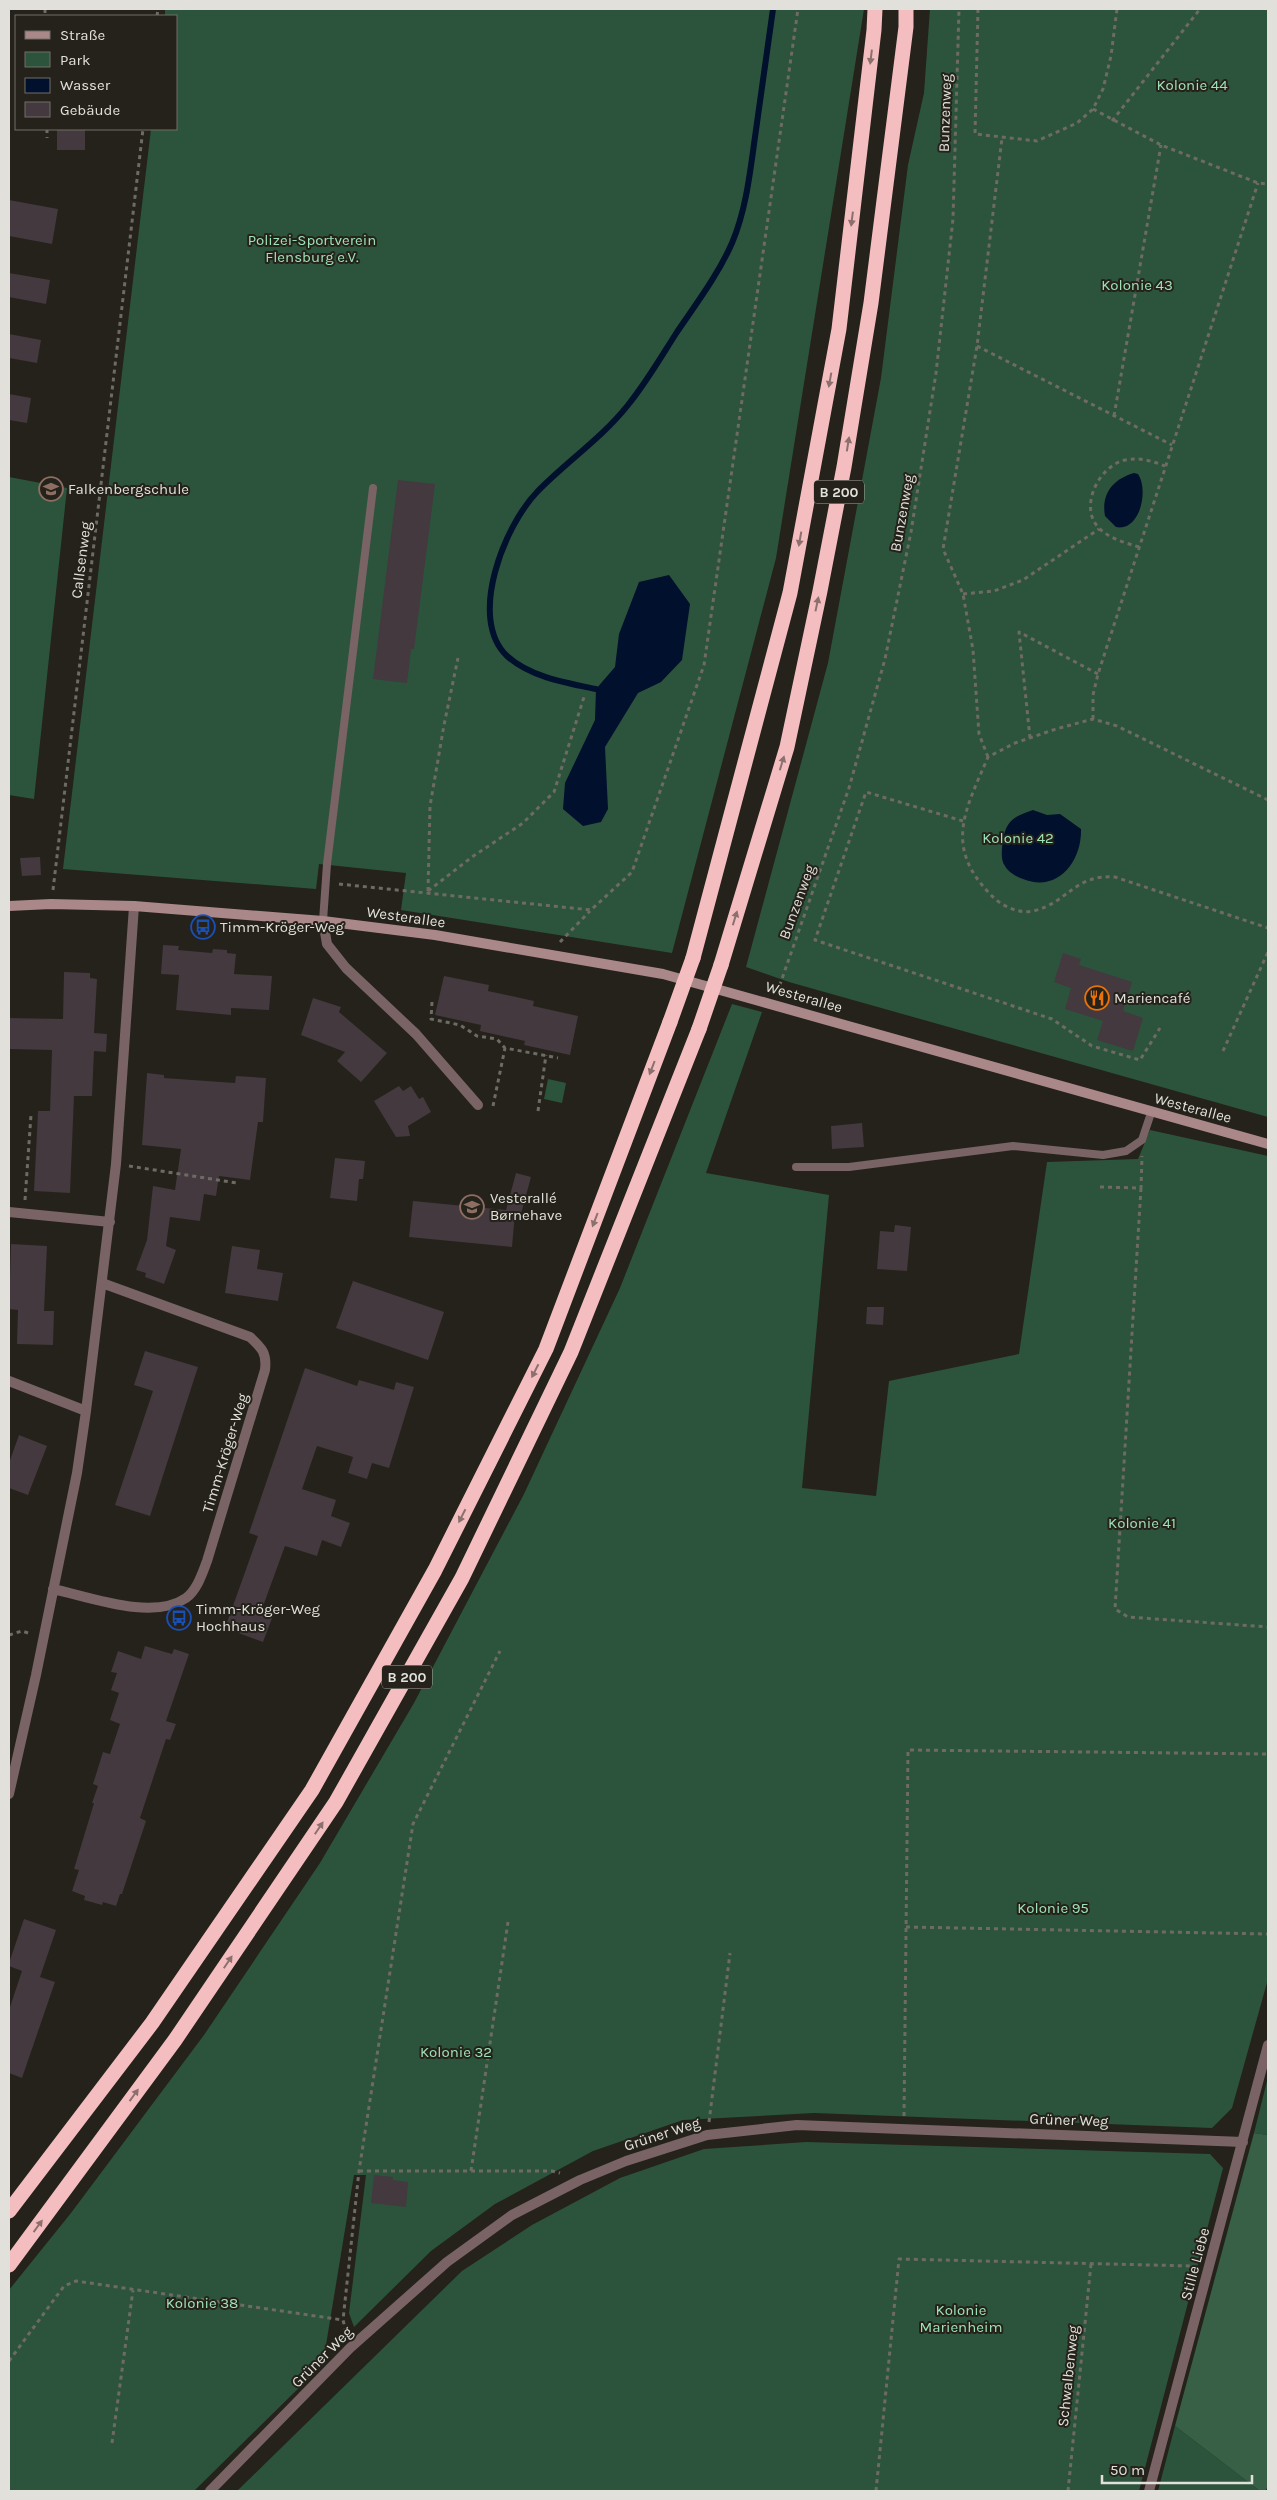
<svg xmlns="http://www.w3.org/2000/svg" width="1277" height="2500" font-family="Karla,sans-serif">
<style>
.green{fill:#2c543c}
.forest{fill:#376046}
.water{fill:#01102d}
.lines{fill:none;stroke-linecap:round;stroke-linejoin:round}
.stream{stroke:#01102d;stroke-width:6}
.building{fill:#43393e}
.path{stroke:#6d6b64;stroke-width:3;stroke-dasharray:4 4;stroke-linecap:butt}
.lane{stroke:#796364;stroke-width:8}
.street{stroke:#796364;stroke-width:10}
.secondary{stroke:#aa8789;stroke-width:10}
.highway{stroke:#f4bdc0;stroke-width:15}
.highway-bridge{stroke:#f4bdc0;stroke-width:15}
.oneway{fill:#8c706d}
.labels{text-anchor:middle;dominant-baseline:central;stroke-width:4;stroke-linejoin:round;paint-order:stroke}
.shield{fill:#24221a;stroke:#a8a7a0;stroke-width:1}
.shield-label{font-size:14px;font-weight:bold;fill:#e1e0da}
.park-label{font-size:15px;fill:#9ee3b7;stroke:#24221a}
.street-label{font-size:15px;fill:#e1e0da;stroke:#24221a}
.poi-label{font-size:15px;fill:#e1e0da;stroke:#24221a;text-anchor:start}
</style>
<rect width="100%" height="100%" fill="#24221a"/>
<path class="green" d="M165 9H864L776 558 672 953 401 910 406 873 319 864 316 889 63 869 151 129H176V16H165Z
M930 9H1268V1117L789 982 746 967 828 663 881 378 908 165 924 93Z
M9 477 67 488 34 799 9 795Z
M732 1004 762 1012 706 1173 829 1195 802 1488 876 1496 889 1381 1019 1354 1047 1162 1138 1159 1150 1130 1268 1156V1979L1232 2108 1212 2128 814 2113 683 2120 593 2151 495 2204 431 2251 354 2327 349 2313 366 2175H354L325 2351 313 2374 194 2491H9V2290L71 2213 204 2035 320 1863 414 1703 524 1494 620 1288Z
M548 1079 566 1083 562 1103 544 1099Z
M1268 2077V2135L1254 2133Z
M806 2142 1210 2154 1223 2168 1139 2491H237L462 2271 532 2225 620 2178 704 2149Z
M1175 2426 1260 2491H1158Z"/>
<path class="forest" d="M1254 2133 1268 2135V2487L1265 2491H1260L1175 2426Z"/>
<path class="water" d="M1134 473 1138 474C1149 490 1140 532 1116 527L1105 516C1101 494 1113 479 1134 473Z
M669 575 690 604 682 660 661 682 638 693 605 747 608 809 601 822 583 826 563 809 565 783 595 720 596 689 615 667 619 634 639 582Z
M1033 810 1047 815 1060 814 1081 829C1082 861 1058 893 1023 879 1017 877 1008 872 1005 866 1000 860 1002 847 1003 840 1006 820 1015 816 1033 810Z"/>
<g class="lines">
<path class="stream" d="M596 689C566 683 530 677 507 656 467 618 505 525 537 492 566 462 601 439 628 405 646 383 661 357 677 332 696 304 718 275 732 243 746 210 750 173 755 137 761 94 767 52 773 9"/>
</g>
<path class="building" d="M57 129H85V150H57Z
M9 200 58 209 52 244 9 236Z
M9 273 50 280 46 304 9 297Z
M9 334 41 340 37 363 9 358Z
M9 394 31 398 27 423 9 420Z
M398 480 435 484 414 649H411L407 683 373 679Z
M40 857 41 875 22 876 20 858Z
M163 945 179 946 178 950 212 953 213 949 227 950V953L236 954 234 974 272 976 269 1010 231 1008V1015L176 1010 179 975 161 974Z
M1063 953 1081 959 1079 965 1132 982 1123 1011 1143 1018 1133 1051 1097 1040 1103 1021 1065 1009 1071 988 1054 982Z
M64 972 90 973V978L97 979 94 1033 107 1034 106 1052 94 1051 92 1096H74L70 1193 34 1191 38 1111H50L52 1050 9 1049V1018L63 1019Z
M444 976 489 985 488 991 534 1001 533 1006 578 1016 570 1055 524 1045 525 1041 480 1031 481 1025 435 1015Z
M313 998 341 1007 339 1012 387 1053 361 1082 337 1061 345 1052 301 1035Z
M147 1073 164 1075V1078L235 1083 236 1076 266 1078 263 1122H258L250 1180 219 1176 216 1196 204 1194 200 1221 170 1217 166 1246 176 1250 164 1284 145 1277 146 1273 136 1270 147 1240 153 1186 175 1190 181 1149 142 1145Z
M399 1086 403 1091 411 1086 419 1099 423 1097 431 1112 408 1126 410 1136 396 1137 374 1101Z
M862 1123 864 1147 832 1149 831 1126Z
M335 1158 365 1161 363 1179H359L357 1201 330 1198Z
M516 1173 531 1177 521 1214 515 1213 512 1247 409 1237 413 1201 506 1210Z
M895 1225 911 1227 907 1271 877 1269 880 1231 894 1232Z
M11 1244 47 1246 44 1311H54L53 1345 17 1344 18 1310 9 1309Z
M232 1246 260 1250 257 1269 283 1273 278 1301 225 1293Z
M353 1281 444 1312 428 1360 336 1328Z
M867 1307H884L883 1325 866 1324Z
M145 1351 198 1367 150 1516 115 1505 153 1391 134 1385Z
M305 1368 357 1386 359 1380 394 1390 396 1382 414 1387 389 1468 372 1463 367 1479 348 1473 353 1457 317 1446 302 1489 336 1500 331 1516 350 1523 341 1547 322 1540 317 1556 285 1546 262 1609 274 1613 263 1642 225 1628 258 1536 249 1533Z
M19 1435 47 1446 28 1495 9 1488V1463Z
M145 1646 172 1654 174 1649 189 1654 166 1721 176 1724 170 1740 166 1739 140 1818 146 1821 122 1894H120L116 1906 103 1902 102 1905 84 1900 85 1896 72 1891 79 1870 74 1869 94 1803H92L98 1786 93 1784 103 1752 110 1754 120 1724 110 1720 119 1693 111 1690 117 1673 111 1672 118 1651 141 1659Z
M24 1919 56 1930 40 1977 55 1982 22 2078 9 2073V2010L22 1971 9 1966V1963Z
M374 2175 393 2177V2180L408 2182 406 2207 371 2203Z"/>
<g class="lines">
<path class="path" d="M45 9V16
M978 9 975 134 1037 141 1077 123 1093 109 1103 89 1111 56 1117 9
M157 16 158 9
M1093 109 1161 145 1258 183 1268 184
M1112 121 1200 9
M47 129V138
M977 346 1172 445
M1114 416 1161 145
M1139 547C1126 543 1111 539 1101 530 1077 510 1098 466 1125 460 1140 457 1152 461 1165 466
M963 594 994 591 1023 580 1099 529
M1093 719V695L1098 674 1258 183
M1030 738 1019 632 1098 674
M988 757 979 734 973 650 963 594 943 549 977 346 1002 138
M1268 800 1117 726 1093 719 1056 729 1015 743 988 757C965 811 943 847 992 896 1002 906 1018 914 1033 911 1068 903 1074 874 1115 877L1268 928
M963 821 866 792 815 940 1052 1019 1092 1046 1140 1060 1160 1028
M339 884 591 910 632 872 704 665 798 9
M53 890 143 129
M428 891 472 857 523 823 554 792 584 697
M428 891 430 806 444 725 458 658
M560 942 590 911
M777 993 849 788 885 659 911 532 936 373 953 219 959 9
M432 1002 431 1019 460 1025 477 1036 497 1039 505 1048 558 1058
M1223 1051 1268 952
M493 1106 505 1048
M538 1111 546 1055
M129 1166 237 1183
M1100 1187 1141 1188 1142 1156
M1141 1188 1115 1609 1128 1617 1268 1627
M25 1200 31 1115
M9 1635 22 1631 31 1634
M906 1927 1268 1934
M904 2116 908 1750 1268 1754
M709 2122 730 1953
M359 2171H552L560 2173
M471 2171 508 1922
M346 2332 343 2320 359 2171 413 1824 500 1651
M9 2361 64 2286 76 2281 343 2320
M112 2443 133 2290
M876 2491 899 2259 1193 2266
M1068 2491 1091 2264"/>
<path class="lane" d="M323 921 327 864 373 488
M796 1167H849L1013 1146 1103 1155 1126 1151 1142 1140 1151 1113"/>
<path class="street" d="M323 921 327 944 346 968 416 1034 478 1105
M9 1212 110 1222
M9 1381 86 1411
M53 1589C90 1597 153 1621 186 1598 197 1590 202 1574 207 1561L265 1370C267 1353 262 1348 250 1337L102 1283
M9 1794 36 1675 77 1473 86 1411 116 1164 134 906
M210 2491 350 2348 447 2262 512 2215 580 2180 626 2161 707 2135 797 2125 1243 2142
M1149 2491 1268 2045"/>
<path class="secondary" d="M9 906 51 904 134 906 323 921 435 935 663 974 1268 1144"/>
<path class="highway" d="M693 958 790 593 839 329 874 30 875 9
M721 965 787 747 820 591 844 467 871 303 906 27V9
M9 2211 152 2023 312 1790 435 1570 546 1349 670 1022
M9 2265 175 2040 336 1802 462 1578 571 1352 699 1029"/>
<path class="highway-bridge" d="M670 1022 693 958
M699 1029 721 965"/>
</g>
<defs><path id="oneway-solid" d="M-6-.8H1V-3.2L6.5 0L1 3.2V.8H-6Z" transform="scale(1.25)"/></defs>
<g class="oneway">
<use href="#oneway-solid" transform="translate(871 57) rotate(97)"/>
<use href="#oneway-solid" transform="translate(852 219) rotate(97)"/>
<use href="#oneway-solid" transform="translate(830 380) rotate(100)"/>
<use href="#oneway-solid" transform="translate(848 444) rotate(-81)"/>
<use href="#oneway-solid" transform="translate(800 539) rotate(100)"/>
<use href="#oneway-solid" transform="translate(817 604) rotate(-78)"/>
<use href="#oneway-solid" transform="translate(782 763) rotate(-73)"/>
<use href="#oneway-solid" transform="translate(735 918) rotate(-73)"/>
<use href="#oneway-solid" transform="translate(652 1068) rotate(111)"/>
<use href="#oneway-solid" transform="translate(595 1220) rotate(111)"/>
<use href="#oneway-solid" transform="translate(535 1371) rotate(117)"/>
<use href="#oneway-solid" transform="translate(462 1516) rotate(117)"/>
<use href="#oneway-solid" transform="translate(319 1828) rotate(-56)"/>
<use href="#oneway-solid" transform="translate(228 1962) rotate(-56)"/>
<use href="#oneway-solid" transform="translate(134 2095) rotate(-54)"/>
<use href="#oneway-solid" transform="translate(38 2226) rotate(-54)"/>
</g>
<defs>
<g id="school-ring" transform="scale(1.25)"><circle r="9.5" fill="#24221a" stroke="#8d6e63" stroke-width="1.5"/><path d="M0-5L7-2L0 1L-7-2ZM-4 1L0 2.5L4 1V4Q0 6-4 4Z" fill="#8d6e63"/></g>
<g id="bus-ring" transform="scale(1.25)"><circle r="9.5" fill="#24221a" stroke="#1a4fb4" stroke-width="1.5"/><path d="M-5-6H5V4H4V6H2V4H-2V6H-4V4H-5ZM-3.5-4V0h7V-4ZM-3.5 1.2v1.5H-2V1.2ZM2 1.2v1.5H3.5V1.2Z" fill="#1a4fb4"/></g>
<g id="restaurant-ring" transform="scale(1.25)"><circle r="9.5" fill="#24221a" stroke="#e8710a" stroke-width="1.5"/><path d="M-5-6h1v4h1v-4h1v4h1v-4h1v5L-1.5 .5V6h-2V.5L-5-1ZM5-6V6H3V1.5H1.5Q1.5-4 5-6Z" fill="#e8710a"/></g>
</defs>
<g fill-rule="evenodd">
<use href="#school-ring" x="51" y="489"/>
<use href="#bus-ring" x="203" y="927"/>
<use href="#restaurant-ring" x="1097" y="998"/>
<use href="#school-ring" x="472" y="1207"/>
<use href="#bus-ring" x="179" y="1618"/>
</g>
<g class="labels">
<g class="shield">
<rect x="814" y="480.5" width="50" height="23" rx="4"/>
<rect x="382" y="1665.5" width="50" height="23" rx="4"/>
</g>
<g class="shield-label">
<text x="839" y="492">B 200</text>
<text x="407" y="1677">B 200</text>
</g>
<g class="park-label">
<text x="1192" y="85">Kolonie 44</text>
<text x="312" y="240">Polizei-Sportverein<tspan x="312" dy="17">Flensburg e.V.</tspan></text>
<text x="1137" y="285">Kolonie 43</text>
<text x="1018" y="838">Kolonie 42</text>
<text x="1142" y="1523">Kolonie 41</text>
<text x="1053" y="1908">Kolonie 95</text>
<text x="456" y="2052">Kolonie 32</text>
<text x="202" y="2303">Kolonie 38</text>
<text x="961" y="2310">Kolonie<tspan x="961" dy="17">Marienheim</tspan></text>
</g>
<g class="street-label">
<text transform="translate(945 113) rotate(-88)">Bunzenweg</text>
<text transform="translate(902 513) rotate(-80)">Bunzenweg</text>
<text transform="translate(81 560) rotate(-83)">Callsenweg</text>
<text transform="translate(797 902) rotate(-70)">Bunzenweg</text>
<text transform="translate(406 917) rotate(8)">Westerallee</text>
<text transform="translate(804 997) rotate(16)">Westerallee</text>
<text transform="translate(1193 1108) rotate(15)">Westerallee</text>
<text transform="translate(225 1453) rotate(-73)">Timm-Kröger-Weg</text>
<text transform="translate(1069 2120) rotate(2)">Grüner Weg</text>
<text transform="translate(662 2134) rotate(-18)">Grüner Weg</text>
<text transform="translate(1195 2264) rotate(-75)">Stille Liebe</text>
<text transform="translate(322 2357) rotate(-45)">Grüner Weg</text>
<text transform="translate(1068 2376) rotate(-84)">Schwalbenweg</text>
</g>
<g class="poi-label">
<text x="68" y="489">Falkenbergschule</text>
<text x="220" y="927">Timm-Kröger-Weg</text>
<text x="1114" y="998">Mariencafé</text>
<text x="490" y="1198">Vesterallé<tspan x="490" dy="17">Børnehave</tspan></text>
<text x="196" y="1609">Timm-Kröger-Weg<tspan x="196" dy="17">Hochhaus</tspan></text>
</g>
</g>
<rect width="1277" height="2500" fill="none" stroke="#e1e0da" stroke-width="20"/>
<rect x="15" y="15" width="162" height="115" fill="#24221a" stroke="#706e67"/>
<rect x="25" y="31" width="25" height="8" fill="#aa8789" stroke="#706e67"/>
<text x="60" y="40" font-size="15" fill="#e1e0da">Straße</text>
<rect x="25" y="52" width="25" height="15" fill="#2c543c" stroke="#706e67"/>
<text x="60" y="65" font-size="15" fill="#e1e0da">Park</text>
<rect x="25" y="78" width="25" height="15" fill="#01102d" stroke="#706e67"/>
<text x="60" y="90" font-size="15" fill="#e1e0da">Wasser</text>
<rect x="25" y="102" width="25" height="15" fill="#43393e" stroke="#706e67"/>
<text x="60" y="115" font-size="15" fill="#e1e0da">Gebäude</text>
<path d="M1102 2475v8h150v-8" fill="none" stroke="#e1e0da" stroke-width="2.5"/>
<text x="1110" y="2475" font-size="15" fill="#e1e0da" stroke="#24221a" stroke-width="4" paint-order="stroke">50 m</text>
</svg>
